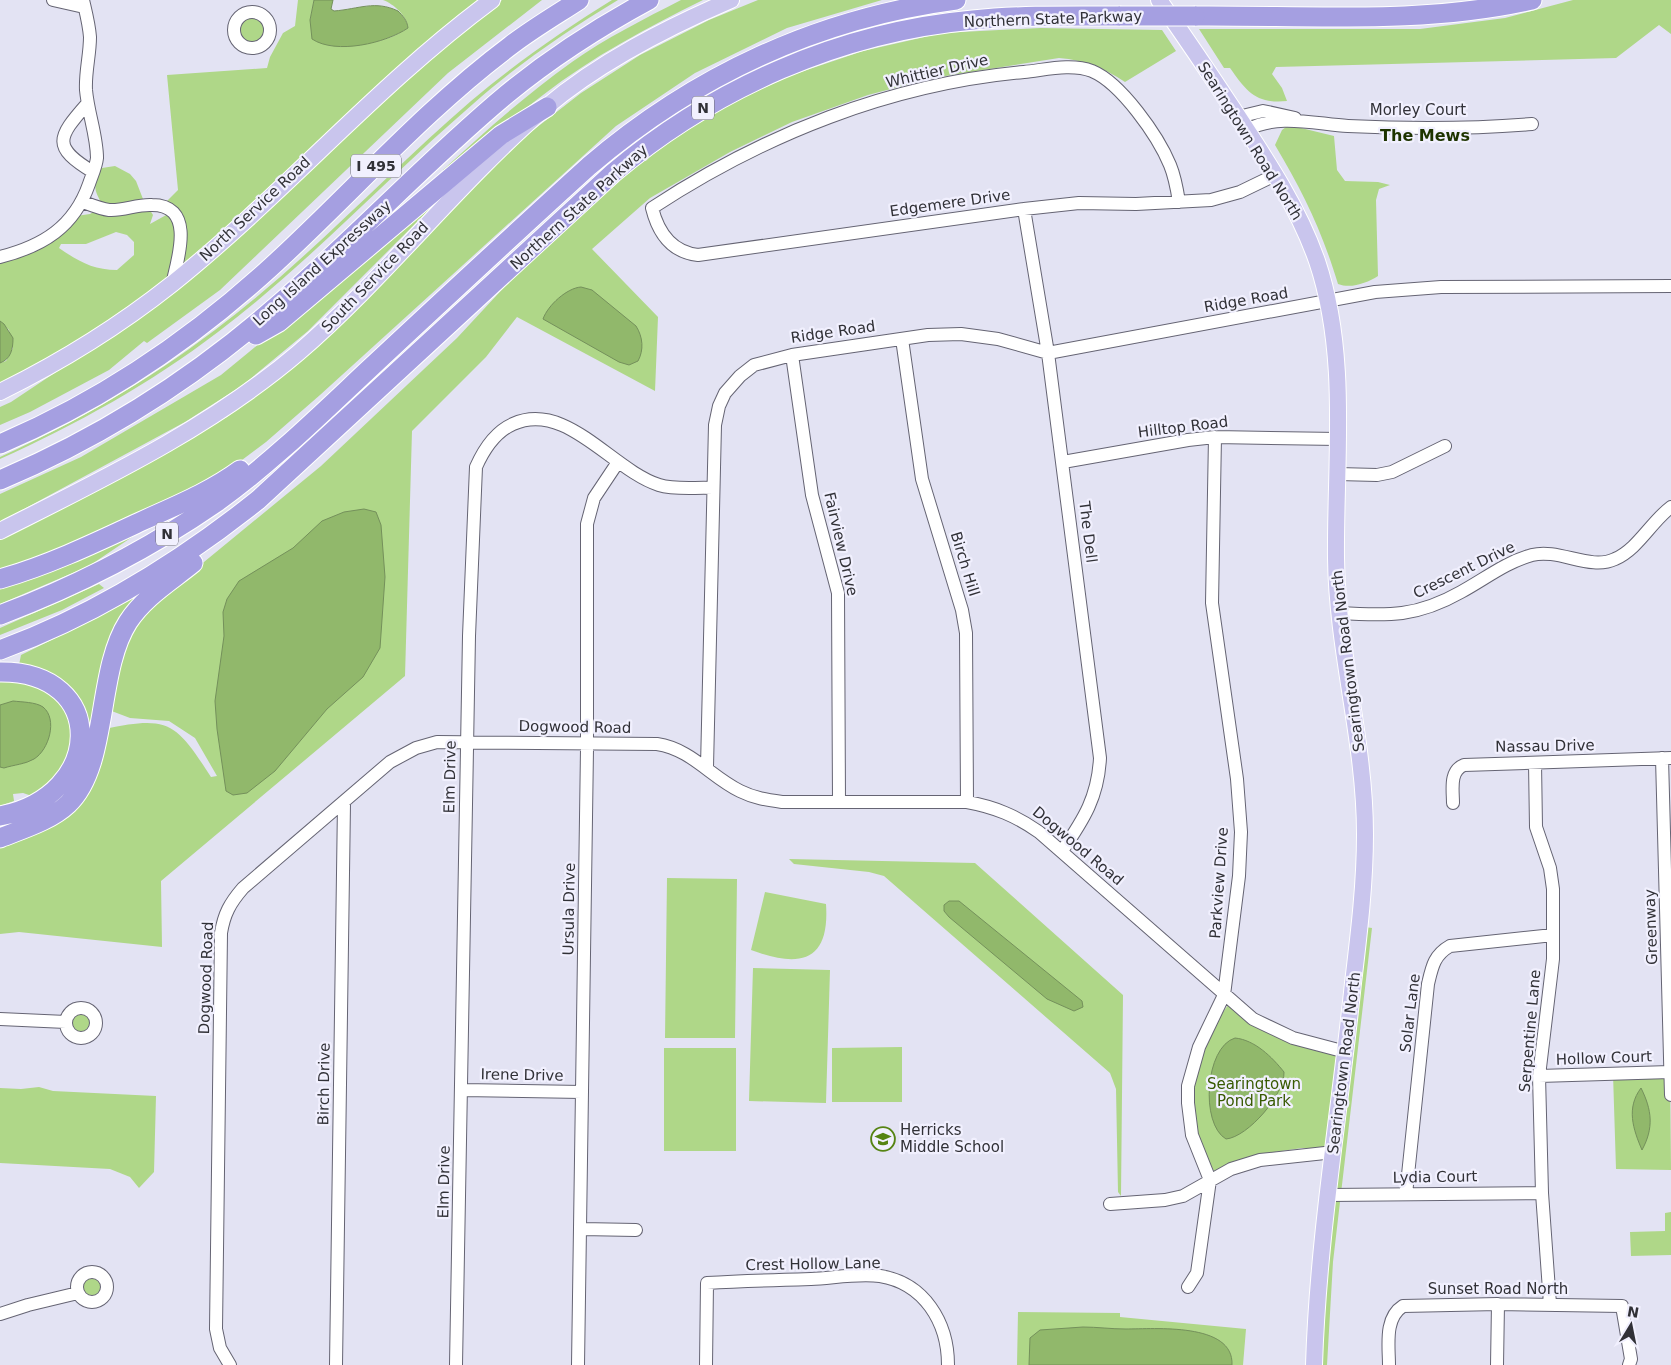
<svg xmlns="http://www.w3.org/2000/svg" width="1671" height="1365" font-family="'DejaVu Sans',sans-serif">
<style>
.green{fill:#afd788;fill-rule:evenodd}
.water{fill:#91b86b;stroke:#74905b}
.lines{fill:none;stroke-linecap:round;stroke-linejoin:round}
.minor-casing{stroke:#656473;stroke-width:14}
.major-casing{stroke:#fff;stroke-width:18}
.highway-casing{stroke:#fff;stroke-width:21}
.minor{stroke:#fff;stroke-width:12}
.major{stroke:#c9c5ed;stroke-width:16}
.highway{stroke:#a59fe1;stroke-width:19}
.highway-bridge-casing{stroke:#fff;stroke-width:21;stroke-linecap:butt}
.highway-bridge{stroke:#a59fe1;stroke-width:19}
.labels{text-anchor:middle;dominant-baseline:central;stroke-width:4.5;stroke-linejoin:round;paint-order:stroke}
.shield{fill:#f1f0fe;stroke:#6b6a73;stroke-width:1}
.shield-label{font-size:14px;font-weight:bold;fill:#313137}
.street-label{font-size:15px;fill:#313137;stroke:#f1f0fe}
.park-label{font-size:15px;fill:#385a02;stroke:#f1f0fe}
.poi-label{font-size:15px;fill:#313137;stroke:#f1f0fe;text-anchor:start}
.neighbourhood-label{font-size:16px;font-weight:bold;fill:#1d3300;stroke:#f1f0fe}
</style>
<rect width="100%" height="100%" fill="#e3e3f3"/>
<path class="green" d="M298 0H314L310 20 329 46C360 41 378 48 408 28 407 16 394 4 383 0H492L172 284 0 392V363L6 361 13 348 9 330 0 321V257L26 250 76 216 90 214 103 206C95 191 93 189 98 172L102 168 115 166 130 174 136 181 143 199 153 215 150 224 168 214 162 206 178 190 167 75 267 68 270 57 283 33 295 26ZM116 232 127 235 134 242V255L117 270C93 270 78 261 59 248L61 244H86Z
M502 0H542L448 73 220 290 147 343 144 341 109 370 30 412 0 425V407L11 402 71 362 428 56Z
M612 0H618C567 31 518 64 473 104 387 178 309 263 218 332 150 384 77 424 0 459V457C79 421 146 382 215 330 307 261 385 175 471 101 516 63 562 31 612 0Z
M681 0H703C648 27 592 57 543 95 509 121 478 148 444 173L443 170C484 132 526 95 572 62 606 38 644 19 681 0Z
M758 0H882L787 28 695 73 616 126 320 395 266 442 218 478 52 553 0 571V536L227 417 310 353 490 167 527 135 581 93 640 55 709 20Z
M1573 0H1671V34L1659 25 1616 58 1276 67 1272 74 1282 88 1287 101C1256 104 1247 92 1230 68H1224L1199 29H1420L1505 18Z
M234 30a18 18 0 1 1 36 0a18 18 0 1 1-36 0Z
M1040 28 1162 30 1176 51 1125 82C1104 68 1085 60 1059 58L933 78 868 95 792 122 730 152 650 198 592 249 658 317 655 391 517 317 486 357 412 431 405 676 161 881 162 947 19 932 0 934V842L60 817 104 729C170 715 176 723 211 777L217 776 195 738 169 721 130 718 109 710 117 659 132 625 158 595 204 562 321 466 457 338 509 282 622 178 668 143 726 105 792 75 863 51 942 33Z
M1286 127H1297L1334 136 1337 170 1345 181 1378 182 1390 185 1379 189 1376 200 1378 276C1367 283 1351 289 1338 284 1322 231 1303 192 1275 145L1282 130Z
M425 208 430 209 308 331 243 385 185 422 0 522V494L81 457 221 375Z
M141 531 89 566 0 604V586Z
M99 584 104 588 62 610 0 635V628Z
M139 592 143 597 94 723 84 724 40 671 19 665 21 655 104 614Z
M0 676 54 691 74 727 64 770 32 796 23 793 13 794 14 801 0 806Z
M789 859 975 863 1123 995 1121 1196 1118 1192 1116 1089 1110 1073 884 876 869 872 794 864Z
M667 878 737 879 735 1038H665Z
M765 892 826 904C830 963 799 968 751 950Z
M1358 926 1372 928 1333 1262 1327 1365H1314L1333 1150 1302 1148 1269 1153 1214 1171C1208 1160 1198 1146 1195 1134 1184 1084 1200 1045 1228 1005L1345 1052Z
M753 968 830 970 826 1103 749 1101Z
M66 1023a15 15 0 1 1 30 0a15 15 0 1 1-30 0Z
M902 1047V1102H832V1048Z
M664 1048H736V1151H664Z
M1670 1072 1671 1170 1616 1169 1613 1074Z
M39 1087 53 1091 156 1096 154 1172 139 1188 130 1177 110 1169 0 1163V1088L21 1089Z
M1671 1212V1255L1631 1256 1630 1232 1665 1231V1213Z
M77 1287a15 15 0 1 1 30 0a15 15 0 1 1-30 0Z
M1018 1312 1120 1313V1317L1246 1329 1243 1365H1017Z"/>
<path class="water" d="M314 0H333L331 9 334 11C359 9 375 0 398 11 403 16 407 20 408 28 386 43 336 55 312 39L310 20Z
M581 287 592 290 636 326C643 337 644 350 638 361L629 365 619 362 543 319C548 305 567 288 581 287Z
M0 321 4 324 13 338C13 349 11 359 0 363Z
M364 509 376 512 381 525 385 577 380 648 363 677 327 709 275 771 247 793 233 795 226 791 217 729 215 701 224 636 223 612 227 599 239 581 293 548 322 521 344 512Z
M13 701C21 702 36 702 43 707 58 719 49 750 34 759 26 764 13 765 4 768L0 767V705Z
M949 901H959L1082 1001 1083 1007 1074 1011 1047 999 949 917 944 911V905Z
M1235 1038C1255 1040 1272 1057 1284 1072 1285 1094 1248 1137 1226 1139 1200 1124 1205 1047 1235 1038Z
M1641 1088C1652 1110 1654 1128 1642 1150 1633 1129 1626 1108 1641 1088Z
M1083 1327C1097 1327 1111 1329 1126 1329 1154 1329 1234 1322 1232 1365H1029L1030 1338 1040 1330Z"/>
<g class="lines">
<g class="minor-casing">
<path id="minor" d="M53 0 84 7
M234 30a18 18 0 1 1 36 0a18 18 0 1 1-36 0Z
M87 104C57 138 52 147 93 172
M1238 117 1263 111 1295 118
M1247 130C1278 113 1315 124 1348 126 1409 129 1471 129 1532 124
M83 202C91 205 101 209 109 210 124 211 137 204 152 205 196 205 178 259 172 284
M1179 202C1177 189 1175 177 1170 165 1158 136 1121 83 1092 71 1071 63 1045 70 1024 72 890 84 763 135 652 208 658 232 671 252 698 255L1024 209 1079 203 1136 204 1211 200 1240 192 1275 175
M1024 209 1048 353 1100 758C1098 797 1084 819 1062 851
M0 257C43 246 74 227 89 184 92 175 96 167 97 158 97 136 88 113 86 90 85 72 90 55 90 37 89 24 86 13 83 0
M902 339 922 479 962 610 966 633 967 802
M792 355 812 495 838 593 839 801
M1063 462 1188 440 1215 437 1339 439
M1338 474 1377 475 1392 472 1445 446
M1339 613C1389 616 1417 617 1461 592 1485 579 1506 562 1532 555 1559 548 1590 571 1615 559 1638 549 1651 522 1671 507
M1662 758 1671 1095
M1535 763 1536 827 1550 868 1553 889V959L1539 1076 1542 1193 1550 1304
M707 767 715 425 719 406 725 393 740 376 754 365 792 355 928 335 961 334 998 339 1048 353 1375 292 1441 287 1671 286
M1453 803C1453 790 1449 771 1464 765L1671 758
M66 1023a15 15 0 1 1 30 0a15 15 0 1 1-30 0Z
M0 1019 66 1022
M1539 1076 1670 1072
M462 1090 582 1092
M1406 1194 1428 984C1432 967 1434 955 1450 946L1553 935
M1329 1195 1542 1193
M1110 1204 1165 1200 1183 1196 1231 1169 1260 1160 1334 1152
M581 1229 636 1230
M77 1287a15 15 0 1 1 30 0a15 15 0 1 1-30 0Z
M1188 1287 1197 1273 1210 1180 1192 1135 1188 1103V1086L1199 1047 1224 995 1239 876 1241 832 1237 779 1212 603 1215 437
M0 1314 28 1305 78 1293
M230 1365 220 1348 216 1329 221 933C224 914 230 903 243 888L390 762 416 748 437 742 657 744C691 749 711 777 740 791 754 798 767 800 782 802H967C995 807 1016 816 1039 832L1253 1019 1293 1038 1346 1052
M336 1365 344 803
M456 1365 469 636 476 467C484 449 495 432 513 424 566 400 612 470 659 485 675 490 696 487 713 488
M578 1365 587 749V524L594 498 618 462
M706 1365 707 1283C742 1281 776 1280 811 1279 833 1278 858 1273 880 1276 924 1283 948 1322 948 1365
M1389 1365C1389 1346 1384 1318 1403 1306L1498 1304 1622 1306 1631 1359 1629 1365
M1497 1365 1498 1304"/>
</g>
<g class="major-casing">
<path id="major" d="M1159 0C1185 37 1210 74 1235 112 1266 159 1298 207 1317 261 1349 356 1335 460 1336 558 1337 651 1365 741 1365 834 1365 884 1359 933 1353 983 1340 1110 1318 1237 1314 1365
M0 392C61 362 119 326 172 284 284 194 377 85 492 0
M0 531C103 479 210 428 298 353 386 277 457 184 545 108 599 62 666 28 731 0"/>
</g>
<g class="highway-casing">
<path id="highway" d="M1195 16C1307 15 1422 25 1532 0
M256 335 279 322 501 135 547 107
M0 444C99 402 191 340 271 267 351 194 423 111 510 46 532 29 556 15 579 0
M0 480C99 438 191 380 272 310 353 241 425 162 507 94 551 58 599 27 649 0
M0 579C49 565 95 543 142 521 175 506 210 492 240 470
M0 615C77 586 149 549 217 502 271 463 319 416 367 371 441 302 514 234 589 166 694 76 818 18 956 0
M0 650C95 615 179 563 258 500L613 173C714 88 840 32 973 20 1021 15 1071 16 1120 16
M0 672C109 671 105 796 0 816
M0 838C22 829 50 821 68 804 109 765 96 672 128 622 144 597 171 581 193 563"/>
</g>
<use href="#minor" class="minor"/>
<use href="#major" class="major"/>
<use href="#highway" class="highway"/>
<g class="highway-bridge-casing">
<path id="highway-bridge" d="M1120 16H1195"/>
</g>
<use href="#highway-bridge" class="highway-bridge"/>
</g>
<defs>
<g id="school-ring" transform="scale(1.25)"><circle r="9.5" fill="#f1f0fe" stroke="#568413" stroke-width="1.5"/><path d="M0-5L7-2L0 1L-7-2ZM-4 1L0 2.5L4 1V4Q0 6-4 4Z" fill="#568413"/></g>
</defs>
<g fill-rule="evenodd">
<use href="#school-ring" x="883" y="1139"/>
</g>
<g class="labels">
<g class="shield">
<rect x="692" y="96.5" width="22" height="23" rx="4"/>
<rect x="351" y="154.5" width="50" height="23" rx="4"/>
<rect x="156" y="522.5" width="22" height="23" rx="4"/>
</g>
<g class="shield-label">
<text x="703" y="108">N</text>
<text x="376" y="166">I 495</text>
<text x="167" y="534">N</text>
</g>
<g class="street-label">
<text transform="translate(1053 19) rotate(-2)">Northern State Parkway</text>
<text transform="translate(937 71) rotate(-13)">Whittier Drive</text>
<text x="1418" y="110">Morley Court</text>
<text transform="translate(1250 141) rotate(58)">Searingtown Road North</text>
<text transform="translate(950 203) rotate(-8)">Edgemere Drive</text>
<text transform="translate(579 207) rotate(-42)">Northern State Parkway</text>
<text transform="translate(255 209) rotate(-43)">North Service Road</text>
<text transform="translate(322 263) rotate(-42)">Long Island Expressway</text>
<text transform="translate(375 277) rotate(-46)">South Service Road</text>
<text transform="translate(1246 300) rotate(-10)">Ridge Road</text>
<text transform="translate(833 332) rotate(-8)">Ridge Road</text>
<text transform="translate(1183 427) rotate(-7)">Hilltop Road</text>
<text transform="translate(1088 532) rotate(83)">The Dell</text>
<text transform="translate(841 544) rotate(77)">Fairview Drive</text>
<text transform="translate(965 564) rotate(73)">Birch Hill</text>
<text transform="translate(1464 570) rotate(-26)">Crescent Drive</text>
<text transform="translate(1348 661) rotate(-97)">Searingtown Road North</text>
<text transform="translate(575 727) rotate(1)">Dogwood Road</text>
<text transform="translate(1545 746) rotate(-1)">Nassau Drive</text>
<text transform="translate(450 777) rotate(-89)">Elm Drive</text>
<text transform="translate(1078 846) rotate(40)">Dogwood Road</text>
<text transform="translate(1219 883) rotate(-86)">Parkview Drive</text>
<text transform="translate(569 909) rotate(-89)">Ursula Drive</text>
<text transform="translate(1651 927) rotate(-92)">Greenway</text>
<text transform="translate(206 978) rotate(-88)">Dogwood Road</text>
<text transform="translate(1410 1013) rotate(-83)">Solar Lane</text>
<text transform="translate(1530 1031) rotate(-85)">Serpentine Lane</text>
<text transform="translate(1604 1058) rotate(-2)">Hollow Court</text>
<text transform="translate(1344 1063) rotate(-83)">Searingtown Road North</text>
<text transform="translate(522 1075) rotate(1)">Irene Drive</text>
<text transform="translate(324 1084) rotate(-89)">Birch Drive</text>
<text transform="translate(1435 1177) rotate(-1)">Lydia Court</text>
<text transform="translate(444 1182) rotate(-89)">Elm Drive</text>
<text transform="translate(813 1264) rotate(-1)">Crest Hollow Lane</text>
<text x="1498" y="1289">Sunset Road North</text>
</g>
<g class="park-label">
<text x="1254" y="1084">Searingtown<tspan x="1254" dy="17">Pond Park</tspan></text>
</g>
<g class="poi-label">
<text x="900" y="1130">Herricks<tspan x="900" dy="17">Middle School</tspan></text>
</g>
<g class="neighbourhood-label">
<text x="1425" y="135">The Mews</text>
</g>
</g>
<g transform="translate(1631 1325) rotate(10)" stroke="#f1f0fe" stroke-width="4" paint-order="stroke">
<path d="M0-4L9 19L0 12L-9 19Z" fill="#313137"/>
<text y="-8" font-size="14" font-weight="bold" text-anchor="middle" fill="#313137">N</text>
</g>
</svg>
